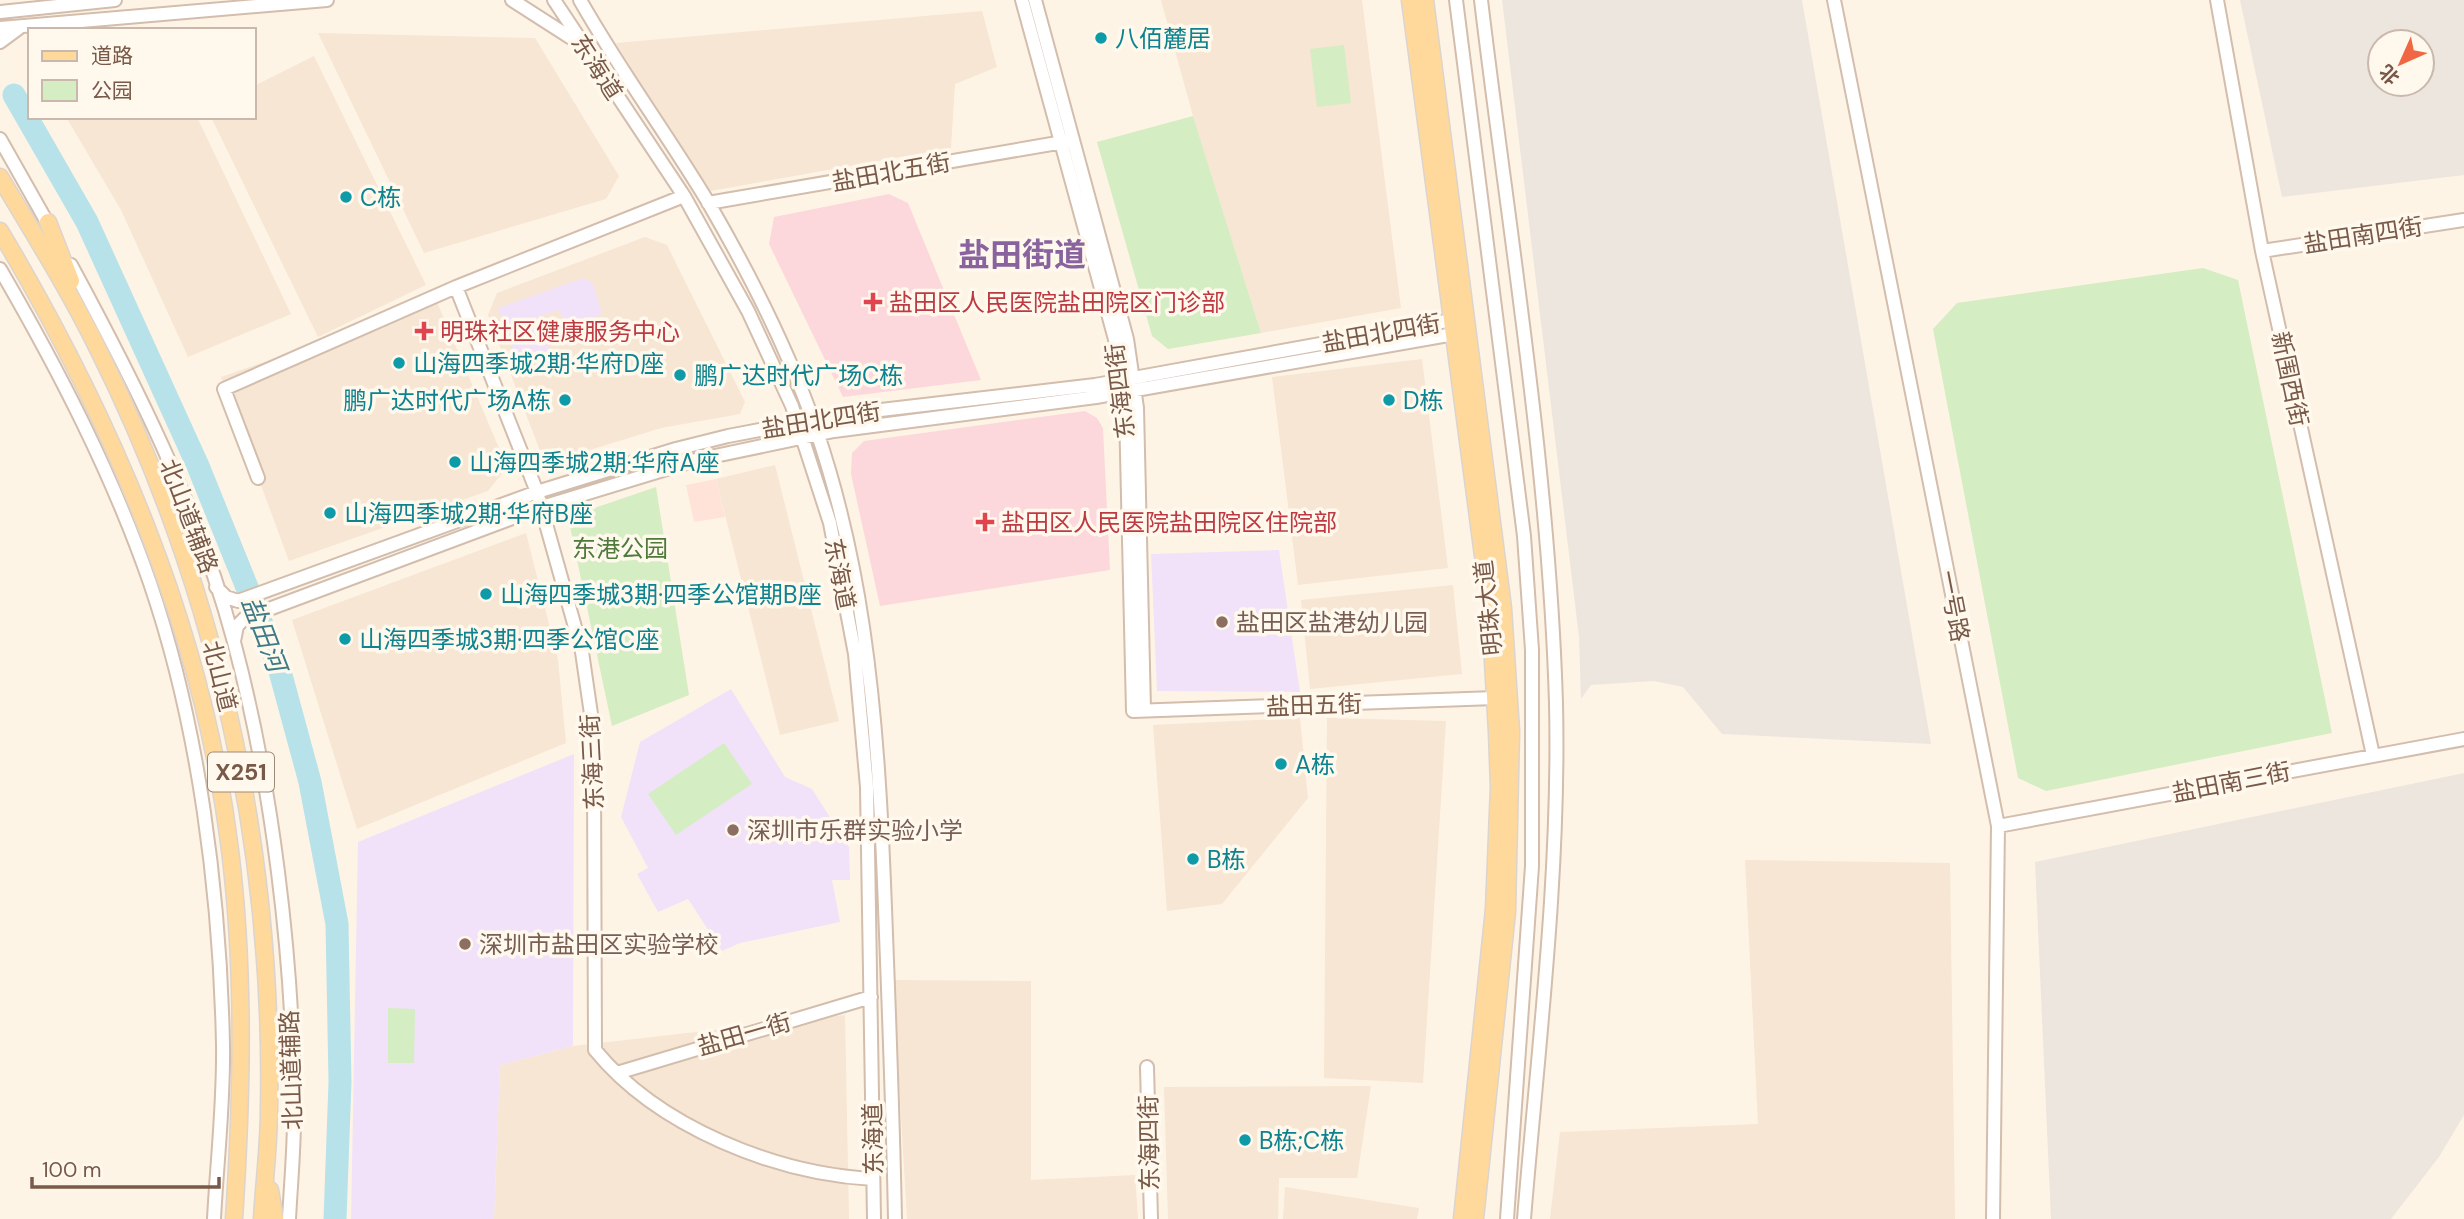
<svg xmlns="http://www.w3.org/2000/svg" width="2464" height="1219" font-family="'DM Sans','Noto Sans SC',sans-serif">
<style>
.residential{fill:#f6e6d3}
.commercial{fill:#ffe3d8}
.industrial{fill:#ede6df;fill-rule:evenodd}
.education{fill:#f1e2fa}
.medical{fill:#fcd8dc}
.green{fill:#d4edc2}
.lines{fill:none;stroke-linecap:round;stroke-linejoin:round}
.river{stroke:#b8e2e9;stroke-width:23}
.minor-casing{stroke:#d3bdad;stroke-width:16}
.major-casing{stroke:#dcd4cf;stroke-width:19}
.minor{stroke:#fff;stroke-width:12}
.major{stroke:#ffd99b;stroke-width:16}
.culture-dot{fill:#0f9aa8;stroke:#fff8ed;stroke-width:2.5}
.health-dot{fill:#e0444e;stroke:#fff8ed;stroke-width:2.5}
.education-dot{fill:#8d6e63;stroke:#fff8ed;stroke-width:2.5}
.labels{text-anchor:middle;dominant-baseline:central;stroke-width:7;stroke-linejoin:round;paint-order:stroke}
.shield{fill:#fff8ed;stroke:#a1897a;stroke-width:2}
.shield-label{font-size:23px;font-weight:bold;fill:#795948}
.culture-label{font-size:24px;fill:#0d838f;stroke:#fff8ed;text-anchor:start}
.street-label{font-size:24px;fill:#795948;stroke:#fff8ed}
.health-label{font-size:24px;fill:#be3a42;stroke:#fff8ed;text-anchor:start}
.park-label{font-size:24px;fill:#4f7a3c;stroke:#fff8ed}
.education-label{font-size:24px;fill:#785e54;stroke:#fff8ed;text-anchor:start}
.water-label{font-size:26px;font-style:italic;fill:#3d7b87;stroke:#fff8ed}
.district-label{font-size:32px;font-weight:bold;fill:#89639d;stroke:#fff8ed}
</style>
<rect width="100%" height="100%" fill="#fef4e5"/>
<path class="residential" d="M1161 0H1362L1401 308 1261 333 1193 116Z
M982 11 997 67 955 84 951 148 705 192 616 43Z
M318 33 535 38 619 176 606 199 424 253Z
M314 56 426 285 318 337 211 117H254V86Z
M66 117H197L291 314 188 357 121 210Z
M645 237 667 245 745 402 740 414 661 428 545 464 488 315 497 293Z
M437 302 507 467 488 491 289 561 221 377Z
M1422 359 1448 568 1298 585 1272 377Z
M775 465 839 721 780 735 716 479Z
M526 533 558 660 566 743 357 829 292 620Z
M1453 585 1462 674 1310 689 1301 600Z
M1300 718 1308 798 1222 904 1167 911 1153 725Z
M1327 718 1446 721 1423 1083 1324 1078Z
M1745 860 1950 863 1955 1219H1550L1560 1132 1758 1124Z
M893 980 1031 981V1180L1135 1175 1138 1219H907Z
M845 1015 849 1219H494L500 1065 573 1046Z
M1371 1086 1357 1178H1279L1278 1219H1168L1164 1087Z
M1285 1187 1419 1208 1417 1219H1283Z"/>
<path class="commercial" d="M716 479 725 517 694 522 686 485Z"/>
<path class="industrial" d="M1502 0H1802L1931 744 1722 734 1683 687 1654 681 1591 685 1581 699 1579 637Z
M2240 0H2464V175L2282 197ZM2380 42H2422V84H2380Z
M2464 773V1115L2439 1157 2391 1219H2051L2035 862Z"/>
<path class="education" d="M583 278 593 283 602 314 568 328 559 310 537 317 550 350 517 362 498 308Z
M1279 550 1300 692 1157 691 1151 554Z
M731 689 785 777 812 789 849 847 850 880H832L840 922 740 943 722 951 688 899 658 912 637 874 648 868 621 817 640 742Z
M574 754 573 1046 500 1065 494 1219H351L358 842Z"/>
<path class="medical" d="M889 194 908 203 981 380 843 397 769 244 774 217Z
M1085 411 1097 418 1103 428 1110 570 880 606 851 474 852 453 864 441Z"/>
<path class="green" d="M1344 45 1351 103 1317 107 1310 49Z
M1193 116 1261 333 1168 349 1152 336 1097 142Z
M2203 268 2238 280 2332 733 2046 791 2018 778 1933 329 1957 303Z
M656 487 689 695 612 726 568 517Z
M724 743 752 784 676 835 648 794Z
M388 1008 415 1009 414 1063H388Z"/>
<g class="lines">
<path class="river" d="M14 95 87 222 198 466 278 664 310 782 337 924 340 1082 335 1219"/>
<g class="minor-casing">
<path id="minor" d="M512 0 579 43
M554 0 684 196 748 311 792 406 830 523 855 654 867 787 874 1219
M580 0C619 69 667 134 708 202 737 252 765 305 788 358 866 532 878 721 885 908 889 1012 893 1115 895 1219
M1022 0 1116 343 1126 410 1133 711 1495 698
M1035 0 1127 339 1137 408 1144 710
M1456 0 1524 536 1532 650V866L1507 1219
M1481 0C1509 234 1549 468 1556 703 1560 875 1538 1048 1524 1219
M1834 0 1998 826 1993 1219
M2217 0 2262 251 2373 755
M0 12 115 0
M0 28 327 0
M0 42 19 28
M0 139 52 231
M708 203 1069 141
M2262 251 2464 220
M71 265C136 385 199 510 234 642 272 784 293 957 294 1103 295 1141 291 1180 289 1219
M0 269C58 369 112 473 150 583 199 726 220 894 223 1045 224 1103 217 1161 214 1219
M456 287 537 492 582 652 591 714 594 777 595 1050C658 1127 776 1174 873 1179
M258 478 224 389 456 287 684 196
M216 587 226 597 238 601 537 492 676 449 728 436 838 415 1095 385 1452 320
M234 641 237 626 245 618 542 507 696 460 834 431 1096 397 1454 334
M1998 826 2464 739
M1147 1067 1151 1219
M617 1073 871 997"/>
</g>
<g class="major-casing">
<path id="major" d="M1410 0 1490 609 1497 732 1499 787 1494 909 1462 1219
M1425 0 1503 608 1511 731 1507 912 1475 1219
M0 177C34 234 69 290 98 349 216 585 274 845 269 1109 269 1146 264 1183 262 1219
M48 222 71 281
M0 231C113 421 203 629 230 850 245 972 242 1096 234 1219
M270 1190 275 1219"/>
</g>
<use href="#minor" class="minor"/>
<use href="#major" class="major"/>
</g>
<g class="culture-dot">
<circle cx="1101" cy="38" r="7"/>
<circle cx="346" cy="197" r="7"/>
<circle cx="399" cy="363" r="7"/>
<circle cx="680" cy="375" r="7"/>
<circle cx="565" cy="400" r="7"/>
<circle cx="1389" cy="400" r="7"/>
<circle cx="455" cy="462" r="7"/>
<circle cx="330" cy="513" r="7"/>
<circle cx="486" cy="594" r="7"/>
<circle cx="345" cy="639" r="7"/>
<circle cx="1281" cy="764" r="7"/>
<circle cx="1193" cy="859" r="7"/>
<circle cx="1245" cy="1140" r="7"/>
</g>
<g class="health-dot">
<path d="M869.5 291.5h7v7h7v7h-7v7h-7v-7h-7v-7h7z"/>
<path d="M420.5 320.5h7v7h7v7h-7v7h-7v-7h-7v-7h7z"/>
<path d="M981.5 511.5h7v7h7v7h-7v7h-7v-7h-7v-7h7z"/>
</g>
<g class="education-dot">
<circle cx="1222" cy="622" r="7"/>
<circle cx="733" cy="830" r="7"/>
<circle cx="465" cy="944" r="7"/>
</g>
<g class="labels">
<rect class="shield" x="208" y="752.5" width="66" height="39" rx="5"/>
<g class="shield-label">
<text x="241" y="772">X251</text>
</g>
<g class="culture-label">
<text x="1115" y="38">八佰麓居</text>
<text x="360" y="197">C栋</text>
<text x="413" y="363">山海四季城2期·华府D座</text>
<text x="694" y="375">鹏广达时代广场C栋</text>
<text x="551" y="400" text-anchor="end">鹏广达时代广场A栋</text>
<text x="1403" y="400">D栋</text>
<text x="469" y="462">山海四季城2期·华府A座</text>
<text x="344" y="513">山海四季城2期·华府B座</text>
<text x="500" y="594">山海四季城3期·四季公馆期B座</text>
<text x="359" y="639">山海四季城3期·四季公馆C座</text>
<text x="1295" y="764">A栋</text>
<text x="1207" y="859">B栋</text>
<text x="1259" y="1140">B栋;C栋</text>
</g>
<g class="street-label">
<text transform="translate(597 67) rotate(57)">东海道</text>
<text transform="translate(891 172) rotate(-10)">盐田北五街</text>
<text transform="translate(2363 235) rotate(-9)">盐田南四街</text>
<text transform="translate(1381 333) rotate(-10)">盐田北四街</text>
<text transform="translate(2290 379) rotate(78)">新围西街</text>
<text transform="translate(1120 391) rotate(-97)">东海四街</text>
<text transform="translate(821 420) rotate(-9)">盐田北四街</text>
<text transform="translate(189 516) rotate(69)">北山道辅路</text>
<text transform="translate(840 574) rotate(79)">东海道</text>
<text transform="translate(1954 606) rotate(79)">一号路</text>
<text transform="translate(1488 608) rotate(-96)">明珠大道</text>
<text transform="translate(220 676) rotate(76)">北山道</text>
<text transform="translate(1314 705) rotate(-2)">盐田五街</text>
<text transform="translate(592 762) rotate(-93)">东海三街</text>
<text transform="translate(2231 782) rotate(-11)">盐田南三街</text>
<text transform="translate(744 1034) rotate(-16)">盐田一街</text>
<text transform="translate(291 1070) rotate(-92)">北山道辅路</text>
<text transform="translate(873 1139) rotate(-91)">东海道</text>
<text transform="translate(1149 1143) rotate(-91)">东海四街</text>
</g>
<g class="health-label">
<text x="889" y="302">盐田区人民医院盐田院区门诊部</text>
<text x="440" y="331">明珠社区健康服务中心</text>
<text x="1001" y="522">盐田区人民医院盐田院区住院部</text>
</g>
<g class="park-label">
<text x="620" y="548">东港公园</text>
</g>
<g class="education-label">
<text x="1236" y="622">盐田区盐港幼儿园</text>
<text x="747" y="830">深圳市乐群实验小学</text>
<text x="479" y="944">深圳市盐田区实验学校</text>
</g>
<g class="water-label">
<text transform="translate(264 634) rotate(69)">盐田河</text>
</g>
<g class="district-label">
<text x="1022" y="255">盐田街道</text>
</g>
</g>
<rect x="28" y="28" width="228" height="91" fill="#fff8ed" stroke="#c9b8ab" stroke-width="2"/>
<rect x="42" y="51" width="35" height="10" fill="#ffd99b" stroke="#c9b8ab" stroke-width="2"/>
<text x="91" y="63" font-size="21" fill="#795948">道路</text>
<rect x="42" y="80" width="35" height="21" fill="#d4edc2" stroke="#c9b8ab" stroke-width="2"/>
<text x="91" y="98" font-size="21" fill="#795948">公园</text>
<g transform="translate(2401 63) rotate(225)"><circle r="33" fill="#fff8ed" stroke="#c9b8ab" stroke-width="2"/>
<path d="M0-5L12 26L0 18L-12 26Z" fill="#ef6843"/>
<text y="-10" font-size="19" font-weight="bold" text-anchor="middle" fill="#795948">北</text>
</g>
<path d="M32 1177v10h187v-10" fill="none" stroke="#795948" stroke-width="3.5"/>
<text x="42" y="1177" font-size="21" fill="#795948" stroke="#fff8ed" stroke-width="5" paint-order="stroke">100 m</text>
</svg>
